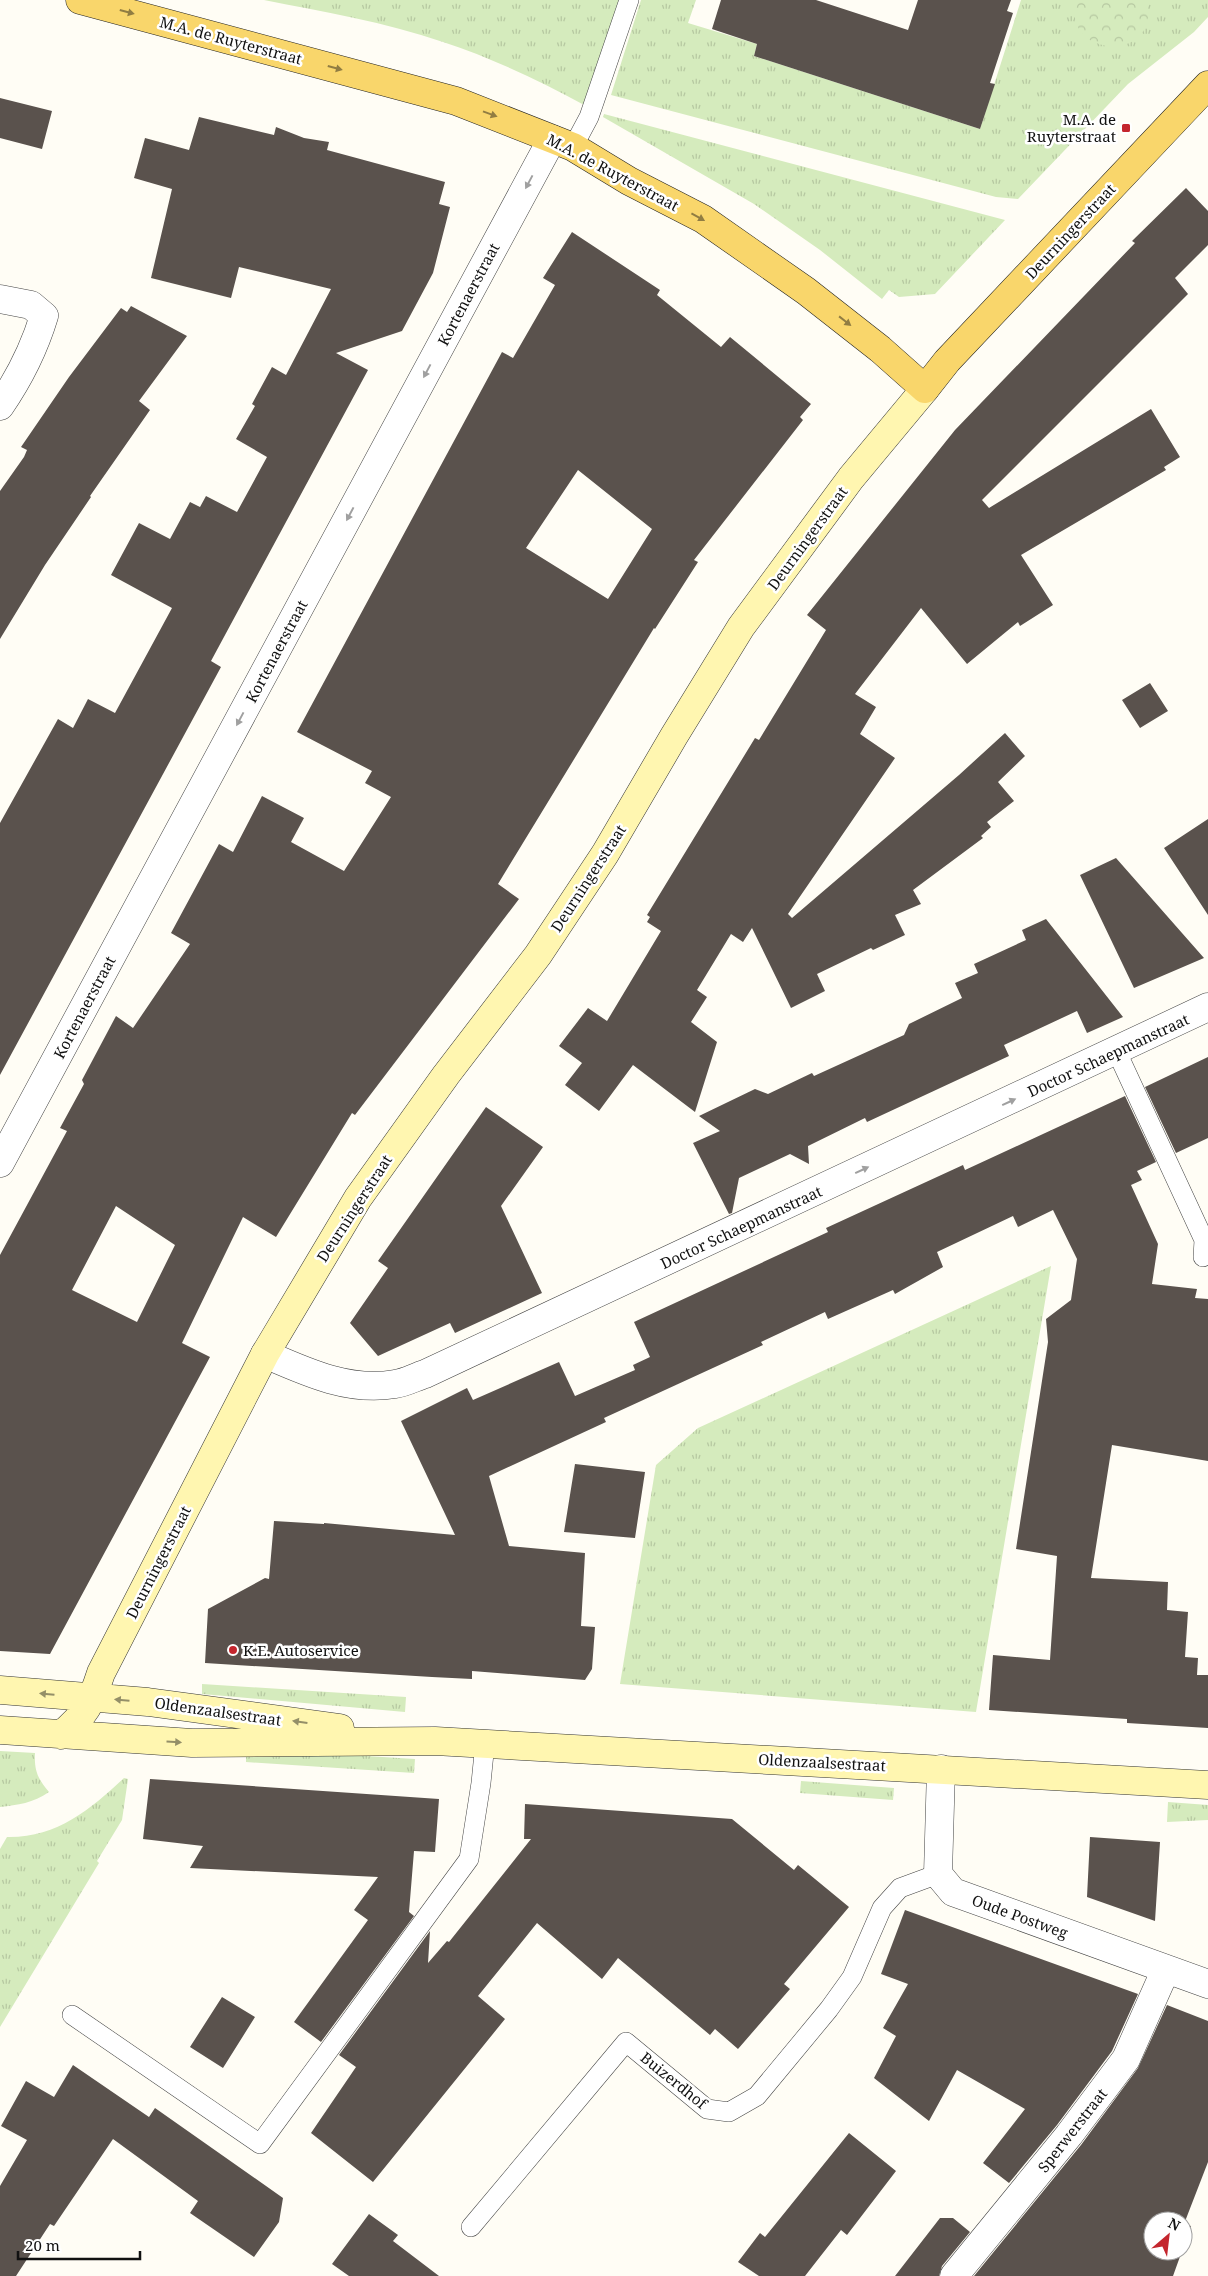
<svg xmlns="http://www.w3.org/2000/svg" width="1208" height="2276" font-family="'Noto Serif',serif">
<style>
.grass{fill:url(#grass-tufts)}
.park{fill:url(#park-crowns)}
.building{fill:#5a524d;fill-rule:evenodd}
.lines{fill:none;stroke-linecap:round;stroke-linejoin:round}
.lane-casing{stroke:#444;stroke-width:20}
.street-casing{stroke:#444;stroke-width:29}
.secondary-casing{stroke:#333;stroke-width:29}
.primary-casing{stroke:#222;stroke-width:29}
.lane{stroke:#fff;stroke-width:19}
.street{stroke:#fff;stroke-width:28}
.secondary{stroke:#fff6b0;stroke-width:28}
.primary{stroke:#f9d66b;stroke-width:28}
.oneway{fill:#917d42}
.oneway2{fill:#a0a0a0}
.oneway3{fill:#948f68}
.poi-dot{fill:#c4262e;stroke:#fff;stroke-width:2}
.labels{text-anchor:middle;dominant-baseline:central;stroke-width:5;stroke-linejoin:round;paint-order:stroke}
.street-label{font-size:15px;fill:#111;stroke:#fff}
.poi-label{font-size:15px;fill:#111;stroke:#fff;text-anchor:end}
</style>
<defs>
<pattern id="grass-tufts" width="24" height="20" patternUnits="userSpaceOnUse" patternTransform="scale(1.25)"><rect width="24" height="20" fill="#d5ebbd"/><path d="M3 7l-1-3M5 7V3M7 7l1-3M15 17l-1-3M17 17v-4M19 17l1-3" fill="none" stroke="#b6c8a1"/></pattern>
<pattern id="park-crowns" width="20" height="18" patternUnits="userSpaceOnUse" patternTransform="scale(1.25)"><rect width="20" height="18" fill="#d5ebbd"/><path d="M2 6a3 3 0 1 1 6 0M12 15a3 3 0 1 1 6 0" fill="none" stroke="#b6c8a1"/></pattern>
</defs>
<rect width="100%" height="100%" fill="#fffdf5"/>
<path class="grass" d="M264 0H621L586 106C540 81 492 58 443 42 385 22 324 12 264 0Z
M641 0H696L688 23 757 44 754 56 980 129 1021 0H1208V17L1194 32 1128 84 1018 199 996 197 611 95Z
M604 114 1005 220 935 294 899 297 889 290 882 299 820 250 754 204 603 117Z
M1051 1266 976 1712 620 1684 656 1465 698 1428Z
M202 1684 406 1697 405 1712 202 1694Z
M0 1751 35 1753C34 1771 38 1779 49 1792 33 1803 18 1805 0 1807Z
M246 1753H317L415 1759 414 1773 246 1762Z
M124 1778 128 1779 122 1820 97 1861 99 1863 0 2027V1849L7 1837C56 1838 90 1810 124 1778Z
M801 1781 894 1788 893 1800 800 1793Z
M1168 1802 1208 1805V1820L1167 1822Z"/>
<path class="park" d="M1077 0H1147C1161 67 1058 56 1077 0Z"/>
<path class="building" d="M721 0H816L908 30 918 0H1011L1007 11 1013 13 990 83 995 84 980 129 754 56 757 44 712 29Z
M0 98 52 111 42 149 0 138Z
M199 117 274 135 276 127 304 138 329 142 327 150 445 182 439 204 450 207 433 273 402 331 336 353 368 370 211 661 221 667 0 1075V823L58 719 73 728 88 699 115 713 172 608 111 575 139 523 170 539 190 502 200 507 206 496 237 512 267 457 236 439 255 406 252 404 272 367 286 375 331 289 239 267 231 298 151 278 172 189 134 178 145 138 189 150Z
M1186 188 1208 211V245L1175 278 1188 294 982 500 989 508 1151 409 1180 457 1164 467 1166 470 1021 555 1053 605 1020 626 1018 622 967 664 921 608 855 694 876 707 860 734 895 758 788 914 792 918 959 775 1005 733 1025 756 998 782 1014 801 987 822 991 827 981 836 983 838 913 890 921 904 895 915 905 935 873 950 871 948 817 974 825 991 791 1008 752 928 743 942 731 934 697 990 707 997 691 1022 717 1042 695 1112 633 1065 599 1111 565 1085 582 1063 559 1046 588 1008 607 1021 661 931 647 922 650 917 647 915 755 738 759 740 826 630 807 615 955 430 1135 243 1132 241Z
M572 232 660 290 657 295 721 347 730 337 811 404 800 417 803 420 694 560 698 562 655 629 654 628 498 884 519 899 355 1115 352 1113 276 1237 243 1217 182 1343 210 1357 50 1654 0 1651V1255L67 1131 60 1128 84 1084 82 1080 116 1016 133 1028 190 944 171 933 219 844 233 852 262 796 304 818 291 842 344 871 391 797 365 783 372 771 297 732 502 352 513 358 555 285 543 278ZM578 470 652 529 608 599 526 548ZM116 1206 175 1245 137 1322 72 1290Z
M131 306 187 336 139 401 150 410 90 496 91 497 45 565 0 639V491L24 457 27 450 21 447 69 377 121 308 127 312Z
M1150 683 1168 711 1140 728 1122 700Z
M1208 819V915L1164 848Z
M1116 858 1204 958 1134 988 1080 875Z
M1046 919 1123 1017 1087 1033 1077 1011 1004 1045 1009 1056 867 1122 865 1118 808 1146 809 1164 790 1154 739 1178 732 1213 729 1214 693 1143 720 1131 699 1116 755 1089 768 1094 812 1073 814 1076 904 1035 909 1024 962 998 955 983 978 973 974 964 1026 940 1022 930Z
M1208 1057V1138L1176 1153 1145 1087Z
M1125 1096 1156 1162 1137 1171 1142 1180 1131 1185 1158 1244 1152 1284 1197 1289 1195 1298 1208 1299V1461L1112 1445 1091 1578 1168 1582 1167 1610 1188 1612 1185 1657 1198 1658 1197 1675H1208V1728L1127 1723V1719L989 1710 993 1655 1050 1660 1057 1556 1016 1549 1048 1342 1046 1319 1071 1300 1077 1259 1053 1210 1018 1227 1013 1216 937 1252 943 1267 895 1294 893 1290 828 1319 825 1312 761 1342 763 1345 604 1418 606 1422 489 1476 509 1546 585 1553 581 1626 595 1627 592 1669 585 1680 472 1671V1679L432 1677 205 1663 208 1609 265 1578 269 1579 274 1521 324 1524V1523L455 1535 401 1421 467 1388 473 1400 559 1362 575 1396 635 1370 633 1365 650 1357 634 1322 828 1232 826 1228 963 1165 965 1170Z
M486 1107 543 1147 501 1206 542 1293 455 1333 450 1323 378 1356 350 1323 388 1268 378 1261Z
M575 1464 645 1472 635 1538 564 1532Z
M150 1779 439 1799 435 1852 414 1851 409 1912 414 1916 321 2042 294 2022 368 1920 354 1910 378 1877 190 1868 203 1846 143 1839Z
M525 1804 732 1819 794 1870 798 1865 849 1907 784 1984 790 1989 738 2049 715 2029 710 2035 618 1958 602 1979 537 1923 478 1996 505 2019 373 2182 311 2133 356 2067 339 2055 430 1931 428 1963 447 1941 449 1942 531 1839H524Z
M1090 1837 1160 1842 1155 1921 1087 1897Z
M905 1910 1138 1994 1112 2051 1057 2125 1009 2183 983 2163 1025 2109 957 2070 929 2121 874 2078 896 2036 883 2028 908 1984 881 1974Z
M222 1997 255 2017 223 2068 190 2047Z
M1167 2005 1208 2021V2162L1184 2224 1191 2226 1183 2248V2221H1153V2251H1182L1173 2276H974L1081 2145 1138 2068Z
M73 2065 149 2117 155 2108 283 2198 279 2222 254 2257 190 2213 198 2201 113 2139 54 2226 50 2224 16 2276H0V2186L27 2140 1 2126 26 2081 54 2097Z
M849 2133 896 2171 847 2235 841 2230 805 2276H759L738 2262 760 2233 765 2237Z
M369 2214 398 2235 393 2241 439 2276H349L332 2264Z
M940 2218H953L970 2232 942 2266 939 2276H895Z"/>
<g class="lines">
<g class="lane-casing">
<path id="lane" d="M573 147 589 117 629 0
M1116 1050 1204 1240 1203 1257
M72 2015 260 2144 469 1859 481 1783 485 1743
M471 2227 626 2042 707 2109 729 2112 757 2096 829 2009 852 1977 882 1908 900 1888 938 1874"/>
</g>
<g class="street-casing">
<path id="street" d="M0 299 31 305 44 316C34 349 20 377 0 406
M0 1163 552 139
M265 1354C306 1372 349 1392 395 1384 405 1383 415 1377 425 1374L1208 1007
M941 1769 938 1874 953 1892 1208 1984
M954 2276 1069 2135 1126 2059 1166 1969"/>
</g>
<g class="secondary-casing">
<path id="secondary" d="M0 1690 148 1702 340 1728
M0 1730 192 1743 435 1741 1208 1785
M61 1735C86 1714 91 1704 101 1673L265 1354 358 1198 446 1075 538 955 605 854 674 736 741 627 851 478 925 389"/>
</g>
<g class="primary-casing">
<path id="primary" d="M80 0 456 101 573 147 629 181 703 219 806 291 880 349 925 389 947 361 1208 85"/>
</g>
<use href="#lane" class="lane"/>
<use href="#street" class="street"/>
<use href="#secondary" class="secondary"/>
<use href="#primary" class="primary"/>
</g>
<defs><path id="oneway-solid" d="M-6-.8H1V-3.2L6.5 0L1 3.2V.8H-6Z" transform="scale(1.25)"/></defs>
<g class="oneway">
<use href="#oneway-solid" transform="translate(127 12) rotate(15)"/>
<use href="#oneway-solid" transform="translate(335 68) rotate(15)"/>
<use href="#oneway-solid" transform="translate(490 114) rotate(20)"/>
<use href="#oneway-solid" transform="translate(698 217) rotate(29)"/>
<use href="#oneway-solid" transform="translate(845 321) rotate(38)"/>
</g>
<g class="oneway2">
<use href="#oneway-solid" transform="translate(529 182) rotate(118)"/>
<use href="#oneway-solid" transform="translate(427 371) rotate(118)"/>
<use href="#oneway-solid" transform="translate(350 514) rotate(118)"/>
<use href="#oneway-solid" transform="translate(240 719) rotate(118)"/>
<use href="#oneway-solid" transform="translate(1009 1102) rotate(-25)"/>
<use href="#oneway-solid" transform="translate(862 1170) rotate(-25)"/>
</g>
<g class="oneway3">
<use href="#oneway-solid" transform="translate(47 1694) rotate(-175)"/>
<use href="#oneway-solid" transform="translate(122 1700) rotate(-175)"/>
<use href="#oneway-solid" transform="translate(300 1722) rotate(-172)"/>
<use href="#oneway-solid" transform="translate(174 1742) rotate(3)"/>
</g>
<g class="poi-dot">
<rect x="1121" y="123" width="10" height="10" rx="2.5"/>
<circle cx="233" cy="1650" r="5"/>
</g>
<g class="labels">
<g class="street-label">
<text transform="translate(231 40) rotate(15)">M.A. de Ruyterstraat</text>
<text transform="translate(613 172) rotate(28)">M.A. de Ruyterstraat</text>
<text transform="translate(1070 231) rotate(-47)">Deurningerstraat</text>
<text transform="translate(468 294) rotate(-62)">Kortenaerstraat</text>
<text transform="translate(807 538) rotate(-54)">Deurningerstraat</text>
<text transform="translate(276 651) rotate(-62)">Kortenaerstraat</text>
<text transform="translate(588 878) rotate(-57)">Deurningerstraat</text>
<text transform="translate(84 1007) rotate(-62)">Kortenaerstraat</text>
<text transform="translate(1108 1055) rotate(-25)">Doctor Schaepmanstraat</text>
<text transform="translate(354 1208) rotate(-57)">Deurningerstraat</text>
<text transform="translate(741 1227) rotate(-25)">Doctor Schaepmanstraat</text>
<text transform="translate(158 1562) rotate(-63)">Deurningerstraat</text>
<text transform="translate(218 1711) rotate(8)">Oldenzaalsestraat</text>
<text transform="translate(822 1762) rotate(3)">Oldenzaalsestraat</text>
<text transform="translate(1020 1916) rotate(20)">Oude Postweg</text>
<text transform="translate(674 2080) rotate(39)">Buizerdhof</text>
<text transform="translate(1072 2130) rotate(-52)">Sperwerstraat</text>
</g>
<g class="poi-label">
<text x="1116" y="119">M.A. de<tspan x="1116" dy="17">Ruyterstraat</tspan></text>
<text x="243" y="1650" text-anchor="start">K.E. Autoservice</text>
</g>
</g>
<g transform="translate(1168 2236) rotate(28)"><circle r="24" fill="#ffffff" stroke="#a0a0a0"/>
<path d="M0-4L9 19L0 12L-9 19Z" fill="#c4262e"/>
<text y="-8" font-size="14" font-weight="bold" text-anchor="middle" fill="#111111">N</text>
</g>
<path d="M18 2251v8h122v-8" fill="none" stroke="#111111" stroke-width="2.5"/>
<text x="25" y="2251" font-size="15" fill="#111111" stroke="#ffffff" stroke-width="4" paint-order="stroke">20 m</text>
</svg>
